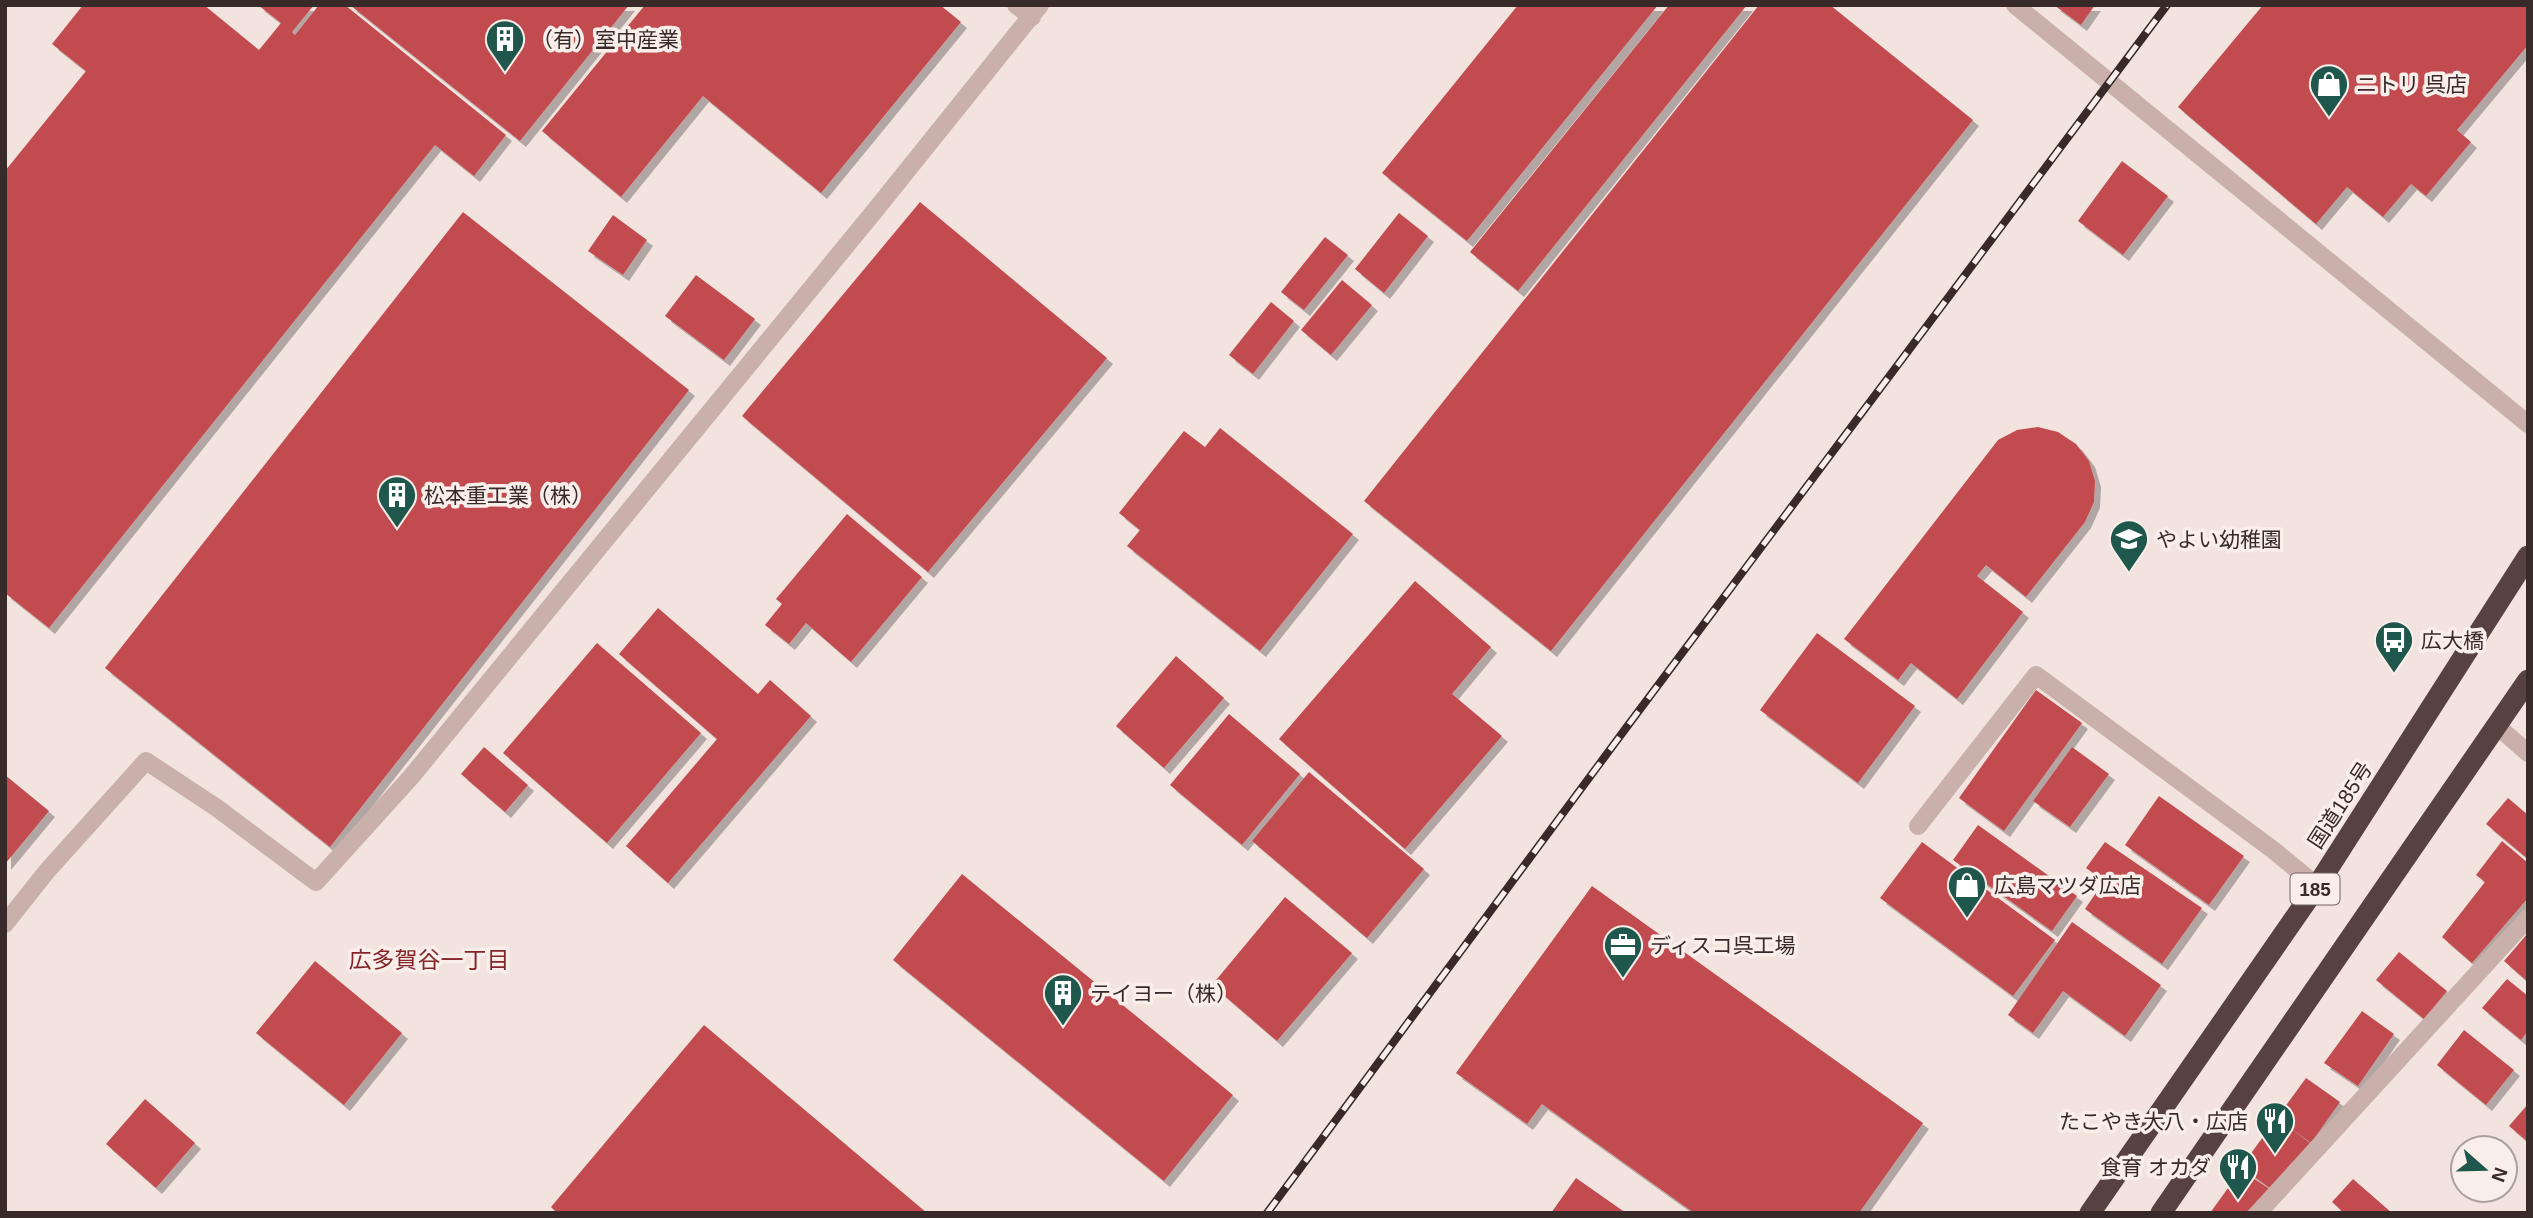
<svg xmlns="http://www.w3.org/2000/svg" width="2533" height="1218" font-family="Helvetica,'Noto Sans JP',sans-serif">
<style>
.building{fill:#c24c50;filter:url(#shadow)}
.lines{fill:none;stroke-linecap:round;stroke-linejoin:round}
.minor{stroke:#cab0aa;stroke-width:18}
.highway{stroke:#584141;stroke-width:21}
.rail-casing{stroke:#372a29;stroke-width:8}
.rail{stroke:#f9eeea;stroke-width:5;stroke-dasharray:16;stroke-linecap:butt}
.labels{text-anchor:middle;dominant-baseline:central;stroke-width:7;stroke-linejoin:round;paint-order:stroke}
.shield{fill:#f9eeea;stroke:#716563;stroke-width:2}
.shield-label{font-size:19px;font-weight:bold;fill:#372a29}
.poi-label{font-size:21px;fill:#372a29;stroke:#f9eeea;text-anchor:start}
.street-label{font-size:21px;fill:#372a29;stroke:#f9eeea}
.neighbourhood-label{font-size:23px;fill:#832529;stroke:#f9eeea}
</style>
<defs>
<filter id="shadow"><feDropShadow dx="6" dy="6" stdDeviation="0" flood-color="#0004"/></filter>
</defs>
<rect width="100%" height="100%" fill="#f2e3de"/>
<path class="building" d="M83 5H204L259 50 281 23 258 5H314L292 32 295 35 319 5H345L506 135 474 176 435 145 49 628 5 593V171L86 71 52 44Z
M350 5H629L520 141Z
M645 5H940L961 22 821 193 703 96 621 197 542 131Z
M1518 5H1658L1467 241 1382 173Z
M1669 5H1747L1518 291 1470 252Z
M1759 5H1830L1973 120 1551 651 1364 501Z
M2054 5H2095L2081 25Z
M2263 5H2528V45L2457 130 2471 142 2426 196 2411 184 2383 217 2347 187 2316 224 2178 107Z
M2122 161 2168 196 2123 255 2078 221Z
M920 202 1107 358 928 572 742 416Z
M463 212 689 390 330 847 105 668Z
M1399 213 1428 236 1384 293 1355 269Z
M613 215 647 240 623 275 588 251Z
M1325 237 1348 255 1304 310 1281 292Z
M696 275 755 319 724 360 665 316Z
M1342 280 1372 305 1331 355 1301 330Z
M1271 302 1294 321 1253 374 1229 355Z
M2038 427 2058 432 2076 444 2089 461 2095 481 2094 502 2085 522 2026 597 1986 565 1977 576 2023 612 1957 699 1911 663 1898 680 1844 639 1998 440 2017 430Z
M1220 428 1353 534 1260 651 1127 546 1140 530 1119 513 1184 431 1205 447Z
M847 514 922 577 851 662 806 623 789 644 765 625 782 604 776 599Z
M1415 581 1491 647 1452 694 1502 736 1405 849 1279 739Z
M658 608 758 694 770 680 811 716 668 883 626 846 717 739 619 654Z
M1817 633 1915 706 1858 783 1760 710Z
M597 643 701 733 607 843 503 753Z
M1176 656 1224 698 1164 768 1116 726Z
M2036 690 2082 723 2004 831 1959 798Z
M1229 714 1300 774 1242 845 1170 785Z
M484 747 528 785 505 812 461 774Z
M2072 747 2109 774 2070 827 2033 801Z
M1309 772 1424 869 1367 938 1252 841Z
M5 775 49 811 5 864Z
M2159 796 2244 856 2209 905 2125 845Z
M2508 798 2528 815V859L2486 824Z
M1978 825 2077 896 2052 931 1953 860Z
M2502 841 2528 863V898L2472 963 2442 937 2485 882 2476 875Z
M1922 842 2055 940 2013 996 1880 898Z
M2105 842 2202 908 2162 964 2085 909 2104 881 2086 868Z
M962 874 1233 1095 1164 1181 893 960Z
M1592 886 1923 1123 1859 1213H1694L1542 1104 1527 1124 1456 1073Z
M1285 897 1352 953 1277 1041 1212 985Z
M2072 922 2161 985 2125 1036 2063 991 2033 1033 2008 1015Z
M2528 933V982L2504 961Z
M2399 952 2447 991 2424 1019 2376 980Z
M315 961 402 1033 344 1105 256 1033Z
M2507 979 2528 996V1031L2521 1040 2482 1008Z
M2362 1011 2394 1034 2358 1086 2324 1063Z
M704 1025 927 1213H557L551 1207Z
M2464 1030 2514 1070 2486 1105 2437 1065Z
M2306 1078 2340 1102 2311 1143 2285 1124 2310 1143 2271 1189 2241 1167Z
M145 1099 195 1143 156 1188 106 1144Z
M2528 1104V1142L2509 1126Z
M2241 1170 2271 1190 2245 1213H2210Z
M1576 1178 1626 1213H1551Z
M2353 1179 2392 1213H2344L2332 1202Z"/>
<g class="lines">
<path class="minor" d="M1016 5 1032 17
M2015 5 2528 424
M2497 726 2528 753
M1918 826 2036 675 2272 849 2317 886
M5 924 47 871 146 761 217 808 316 882 411 777 877 208 1040 5
M2258 1213 2528 918"/>
<path class="highway" d="M2090 1213 2317 886 2528 556
M2161 1213 2528 680"/>
<g class="rail-casing">
<path id="rail" d="M1267 1213 1626 728 2167 5"/>
</g>
<use href="#rail" class="rail"/>
</g>
<defs>
<g id="building-pin" transform="scale(2.0125)"><path d="M0 17L-7.5 6A9.5 9.5 0 1 1 7.5 6Z" fill="#20574c" stroke="#f9eeea"/><path d="M-4-6H4V6H1V3H-1V6H-4ZM-2.5-4.3h1.7v1.8h-1.7ZM.8-4.3h1.7v1.8H.8ZM-2.5-1h1.7V.8h-1.7ZM.8-1h1.7V.8H.8Z" fill="#fff"/></g>
<g id="shop-pin" transform="scale(2.0125)"><path d="M0 17L-7.5 6A9.5 9.5 0 1 1 7.5 6Z" fill="#20574c" stroke="#f9eeea"/><path d="M-5-2.5h2.3a2.7 3.5 0 0 1 5.4 0H5L5.5 6h-11ZM-1.5-2.5h3a1.5 2.3 0 0 0-3 0Z" fill="#fff"/></g>
<g id="school-pin" transform="scale(2.0125)"><path d="M0 17L-7.5 6A9.5 9.5 0 1 1 7.5 6Z" fill="#20574c" stroke="#f9eeea"/><path d="M0-5L7-2L0 1L-7-2ZM-4 1L0 2.5L4 1V4Q0 6-4 4Z" fill="#fff"/></g>
<g id="bus-pin" transform="scale(2.0125)"><path d="M0 17L-7.5 6A9.5 9.5 0 1 1 7.5 6Z" fill="#20574c" stroke="#f9eeea"/><path d="M-5-6H5V4H4V6H2V4H-2V6H-4V4H-5ZM-3.5-4V0h7V-4ZM-3.5 1.2v1.5H-2V1.2ZM2 1.2v1.5H3.5V1.2Z" fill="#fff"/></g>
<g id="office-pin" transform="scale(2.0125)"><path d="M0 17L-7.5 6A9.5 9.5 0 1 1 7.5 6Z" fill="#20574c" stroke="#f9eeea"/><path d="M-6-3h4V-5.5h4V-3h4V5H-6ZM-1-4.5V-3h2v-1.5ZM-6 0V1H6V0Z" fill="#fff"/></g>
<g id="restaurant-pin" transform="scale(2.0125)"><path d="M0 17L-7.5 6A9.5 9.5 0 1 1 7.5 6Z" fill="#20574c" stroke="#f9eeea"/><path d="M-5-6h1v4h1v-4h1v4h1v-4h1v5L-1.5 .5V6h-2V.5L-5-1ZM5-6V6H3V1.5H1.5Q1.5-4 5-6Z" fill="#fff"/></g>
</defs>
<g fill-rule="evenodd">
<use href="#building-pin" x="505" y="39"/>
<use href="#shop-pin" x="2329" y="84"/>
<use href="#building-pin" x="397" y="495"/>
<use href="#school-pin" x="2129" y="539"/>
<use href="#bus-pin" x="2394" y="640"/>
<use href="#shop-pin" x="1967" y="885"/>
<use href="#office-pin" x="1623" y="945"/>
<use href="#building-pin" x="1063" y="993"/>
<use href="#restaurant-pin" x="2275" y="1121"/>
<use href="#restaurant-pin" x="2238" y="1167"/>
</g>
<g class="labels">
<rect class="shield" x="2290.5" y="873.5" width="49" height="31" rx="5"/>
<g class="shield-label">
<text x="2315" y="889">185</text>
</g>
<g class="poi-label">
<text x="532" y="39">（有）室中産業</text>
<text x="2356" y="84">ニトリ 呉店</text>
<text x="424" y="495">松本重工業（株）</text>
<text x="2156" y="539">やよい幼稚園</text>
<text x="2421" y="640">広大橋</text>
<text x="1994" y="885">広島マツダ広店</text>
<text x="1650" y="945">ディスコ呉工場</text>
<text x="1090" y="993">テイヨー（株）</text>
<text x="2248" y="1121" text-anchor="end">たこやき大八・広店</text>
<text x="2211" y="1167" text-anchor="end">食育 オカダ</text>
</g>
<g class="street-label">
<text transform="translate(2340 805) rotate(-57)">国道185号</text>
</g>
<g class="neighbourhood-label">
<text x="429" y="960">広多賀谷一丁目</text>
</g>
</g>
<rect width="2533" height="1218" fill="none" stroke="#372a29" stroke-width="14"/>
<g transform="translate(2484 1169) rotate(110)"><circle r="33" fill="#f9eeea" stroke="#aba09d" stroke-width="2"/>
<path d="M0-5L12 26L0 18L-12 26Z" fill="#20574c"/>
<text y="-10" font-size="19" font-weight="bold" text-anchor="middle" fill="#372a29">N</text>
</g>
</svg>
